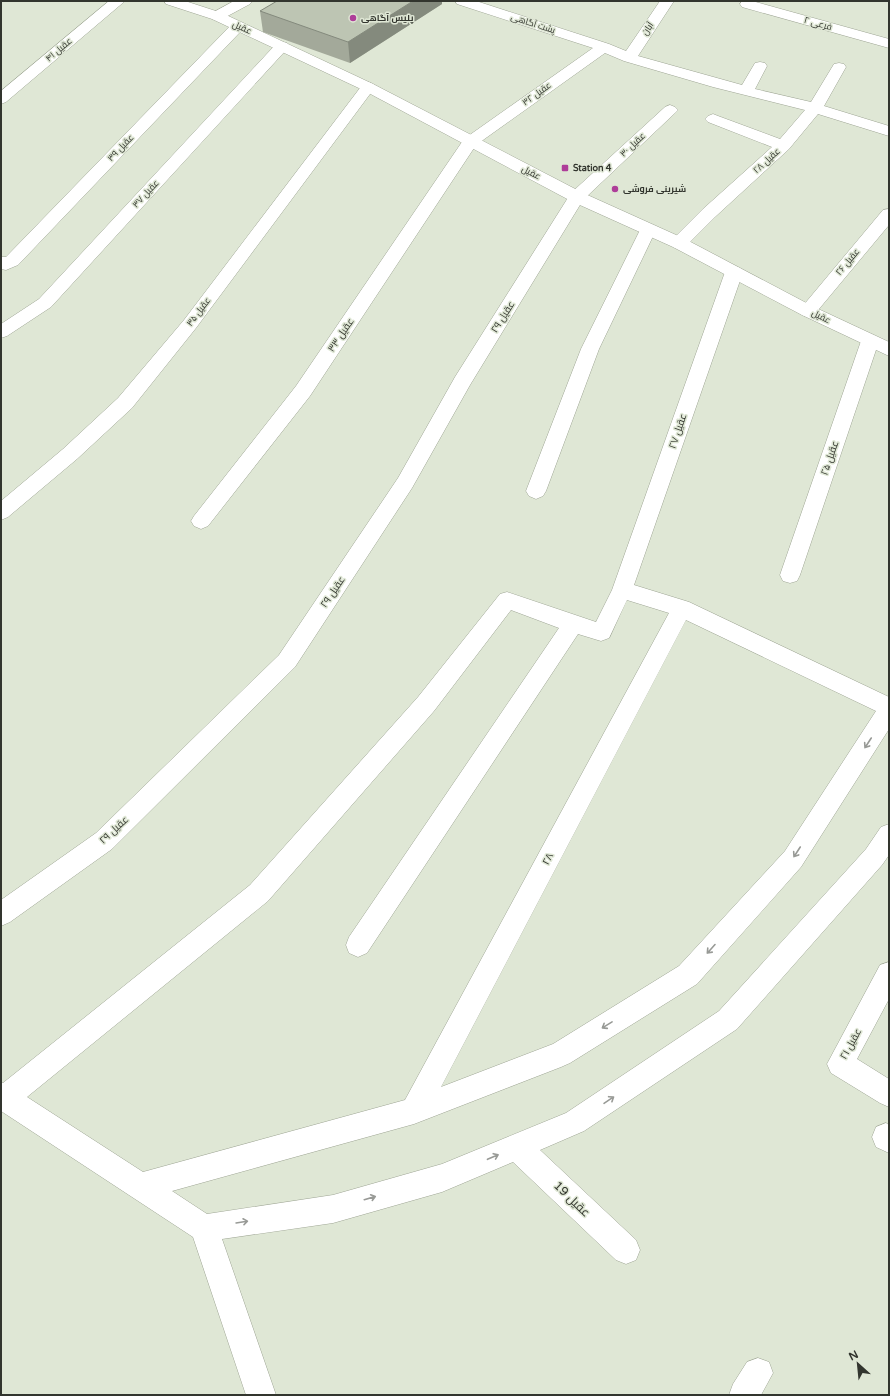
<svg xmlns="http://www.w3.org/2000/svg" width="890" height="1396" font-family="'Varela Round',Cairo,sans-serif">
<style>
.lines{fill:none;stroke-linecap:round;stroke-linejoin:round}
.minor-casing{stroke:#9ea594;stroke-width:1}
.secondary-casing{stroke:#9ea594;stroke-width:1}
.minor{fill:#fff;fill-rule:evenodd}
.secondary{fill:#fff;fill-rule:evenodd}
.wall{fill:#a3a99a}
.shaded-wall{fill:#848a7d}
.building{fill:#bdc5b3;stroke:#848a7d}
.oneway{stroke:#989a96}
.poi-dot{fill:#ae3d99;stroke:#dfe7d5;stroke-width:1.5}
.labels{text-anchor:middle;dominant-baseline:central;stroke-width:3;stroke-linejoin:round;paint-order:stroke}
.far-poi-label{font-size:9px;font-weight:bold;fill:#32352e;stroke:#dfe7d5;text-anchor:start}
.far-street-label{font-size:9px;fill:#32352e;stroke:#dfe7d5}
.street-label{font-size:10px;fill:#32352e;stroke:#dfe7d5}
.near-street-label{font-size:12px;fill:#32352e;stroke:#dfe7d5}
</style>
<rect width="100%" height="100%" fill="#dfe7d5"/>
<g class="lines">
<g class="minor-casing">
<path id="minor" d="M109 1H125L6 102 1 104V91Z
M234 1H252L250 4 222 19 217 20 212 19 210 16 212 13Z
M455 1H476L609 44 626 51 660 1H674L638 56 742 85 755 63 760 62 765 63 767 66 755 89 811 102 834 64 839 63 844 64 846 67 824 106 889 126V136L818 114 789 149 715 217 685 247 679 249 673 247 671 243 673 239 703 209 772 147 708 122 705 119 708 116 713 114 718 116 780 139 805 110 713 87 624 61 605 53 476 145 310 396 208 526 201 529 194 526 191 521 194 516 296 386 464 139 593 48 457 4Z
M742 1H752L889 39V48L742 7 740 4Z
M238 22 243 23 245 26 243 29 18 265 6 270 1 269V257H6L233 23Z
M282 42 287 43 289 46 287 49 51 307 7 336 1 338V324L39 299 277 43Z
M368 82 373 84 376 87 373 90 196 328 132 408 77 459 8 517 1 520V501L63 449 118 398 184 320 363 84Z
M670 105 675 107 678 110 675 113 583 200 470 385 412 488 295 667 112 849 10 922 1 926V900L96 833 279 655 398 478 455 377 571 193 665 107Z
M889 209V225L814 315 808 317 802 315 799 311 802 307 883 210Z
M648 225 654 226 656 230 599 349 546 491 543 496 536 499 529 496 526 491 581 349 640 230 642 226Z
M734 266 740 268 743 272 634 585 689 602 889 697V729L801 867 697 984 570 1063 561 1067 414 1124 172 1191 207 1214 333 1195 442 1164 566 1113 719 1011 866 849 881 827 889 824V855L882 865 737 1029 584 1131 540 1150 636 1240 640 1250 636 1260 626 1264 616 1260 513 1162 442 1192 333 1223 222 1239 276 1395H246L193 1237 1 1111V1082L3 1083 250 885 418 697 500 594 507 592 596 622 612 590 725 272 728 268ZM627 600 669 613 405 1100 143 1172 27 1097 268 901 434 711 511 610 559 628 349 937 346 945 349 953 358 957 367 953 578 634 601 641 609 638ZM686 620 876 711 785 851 679 966 553 1044 441 1087Z
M870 335 876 337 879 341 800 575 797 581 790 583 783 581 780 575 861 341 864 337Z
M889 962V999L857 1059 889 1079V1107L880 1103 831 1073 827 1064 880 965Z
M886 1123 889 1125V1153L876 1147 872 1137 876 1127Z
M758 1358 769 1362 773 1373 761 1395H729L733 1384 747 1362Z"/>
</g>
<g class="secondary-casing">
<path id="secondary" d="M164 1H185L222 13 373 84 583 193 685 239 814 307 889 342V356L802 315 673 247 571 201 363 90 212 19 166 4Z"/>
</g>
<use href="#minor" class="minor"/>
<use href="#secondary" class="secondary"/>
</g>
<path class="wall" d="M442 4 350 63 263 32 260 11Z"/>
<path class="shaded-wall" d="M413 1H442V4L350 63 348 42Z"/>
<path class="building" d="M277 1H413L348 42 260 11Z"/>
<defs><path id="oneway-shaft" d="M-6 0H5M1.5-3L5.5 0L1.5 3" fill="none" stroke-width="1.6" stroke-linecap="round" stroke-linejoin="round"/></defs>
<g class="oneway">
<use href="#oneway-shaft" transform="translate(868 743) rotate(123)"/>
<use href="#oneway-shaft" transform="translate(797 852) rotate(123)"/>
<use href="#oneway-shaft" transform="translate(711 949) rotate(132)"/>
<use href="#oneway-shaft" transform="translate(607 1025) rotate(148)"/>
<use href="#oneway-shaft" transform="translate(609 1100) rotate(-34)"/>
<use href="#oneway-shaft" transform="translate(493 1157) rotate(-23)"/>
<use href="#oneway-shaft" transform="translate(370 1198) rotate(-16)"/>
<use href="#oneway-shaft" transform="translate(242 1222) rotate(-9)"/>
</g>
<g class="poi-dot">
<circle cx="353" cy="18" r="4"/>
<rect x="561" y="164" width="8" height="8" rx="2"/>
<circle cx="615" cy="189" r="4"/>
</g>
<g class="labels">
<g class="far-poi-label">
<text x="361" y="18">پلیس آگاهی</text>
<text x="573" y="168">Station 4</text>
<text x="623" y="189">شیرینی فروشی</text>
</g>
<g class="far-street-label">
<text transform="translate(533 24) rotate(18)">پشت آگاهی</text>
<text transform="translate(818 24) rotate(16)">فرعی ۲</text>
<text transform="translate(242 28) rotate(24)">عقیل</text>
<text transform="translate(648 29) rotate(-56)">آبان</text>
<text transform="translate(59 50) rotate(-40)">عقیل ۴۱</text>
<text transform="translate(537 94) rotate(-36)">عقیل ۳۲</text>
<text transform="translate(633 145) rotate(-43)">عقیل ۳۰</text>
<text transform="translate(121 148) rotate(-46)">عقیل ۳۹</text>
<text transform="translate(767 161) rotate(-42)">۲۸ عقیل</text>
<text transform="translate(531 173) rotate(27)">عقیل</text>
<text transform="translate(146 194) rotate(-47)">عقیل ۳۷</text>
<text transform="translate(848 262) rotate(-50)">عقیل ۲۶</text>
<text transform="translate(199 312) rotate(-53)">عقیل ۳۵</text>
<text transform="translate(821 317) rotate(26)">عقیل</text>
</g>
<g class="street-label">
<text transform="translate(503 317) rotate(-58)">عقیل ۲۹</text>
<text transform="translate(341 335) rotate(-56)">عقیل ۳۳</text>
<text transform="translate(678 431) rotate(-71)">عقیل ۲۷</text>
<text transform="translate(830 458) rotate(-71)">عقیل ۲۵</text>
<text transform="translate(333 592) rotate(-56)">عقیل ۲۹</text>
<text transform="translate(114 830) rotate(-43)">عقیل ۲۹</text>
<text transform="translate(548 859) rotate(-62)">۲۸</text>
<text transform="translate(851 1044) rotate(-61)">عقیل ۲۱</text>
</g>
<g class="near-street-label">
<text transform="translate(572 1199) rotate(44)">عقیل 19</text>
</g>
</g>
<rect width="890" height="1396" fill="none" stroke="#32352e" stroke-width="4"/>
<g transform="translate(858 1364) rotate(333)" stroke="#dfe7d5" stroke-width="3" paint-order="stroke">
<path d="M0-3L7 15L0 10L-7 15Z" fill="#32352e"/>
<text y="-6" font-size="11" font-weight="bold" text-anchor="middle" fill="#32352e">N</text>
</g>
</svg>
